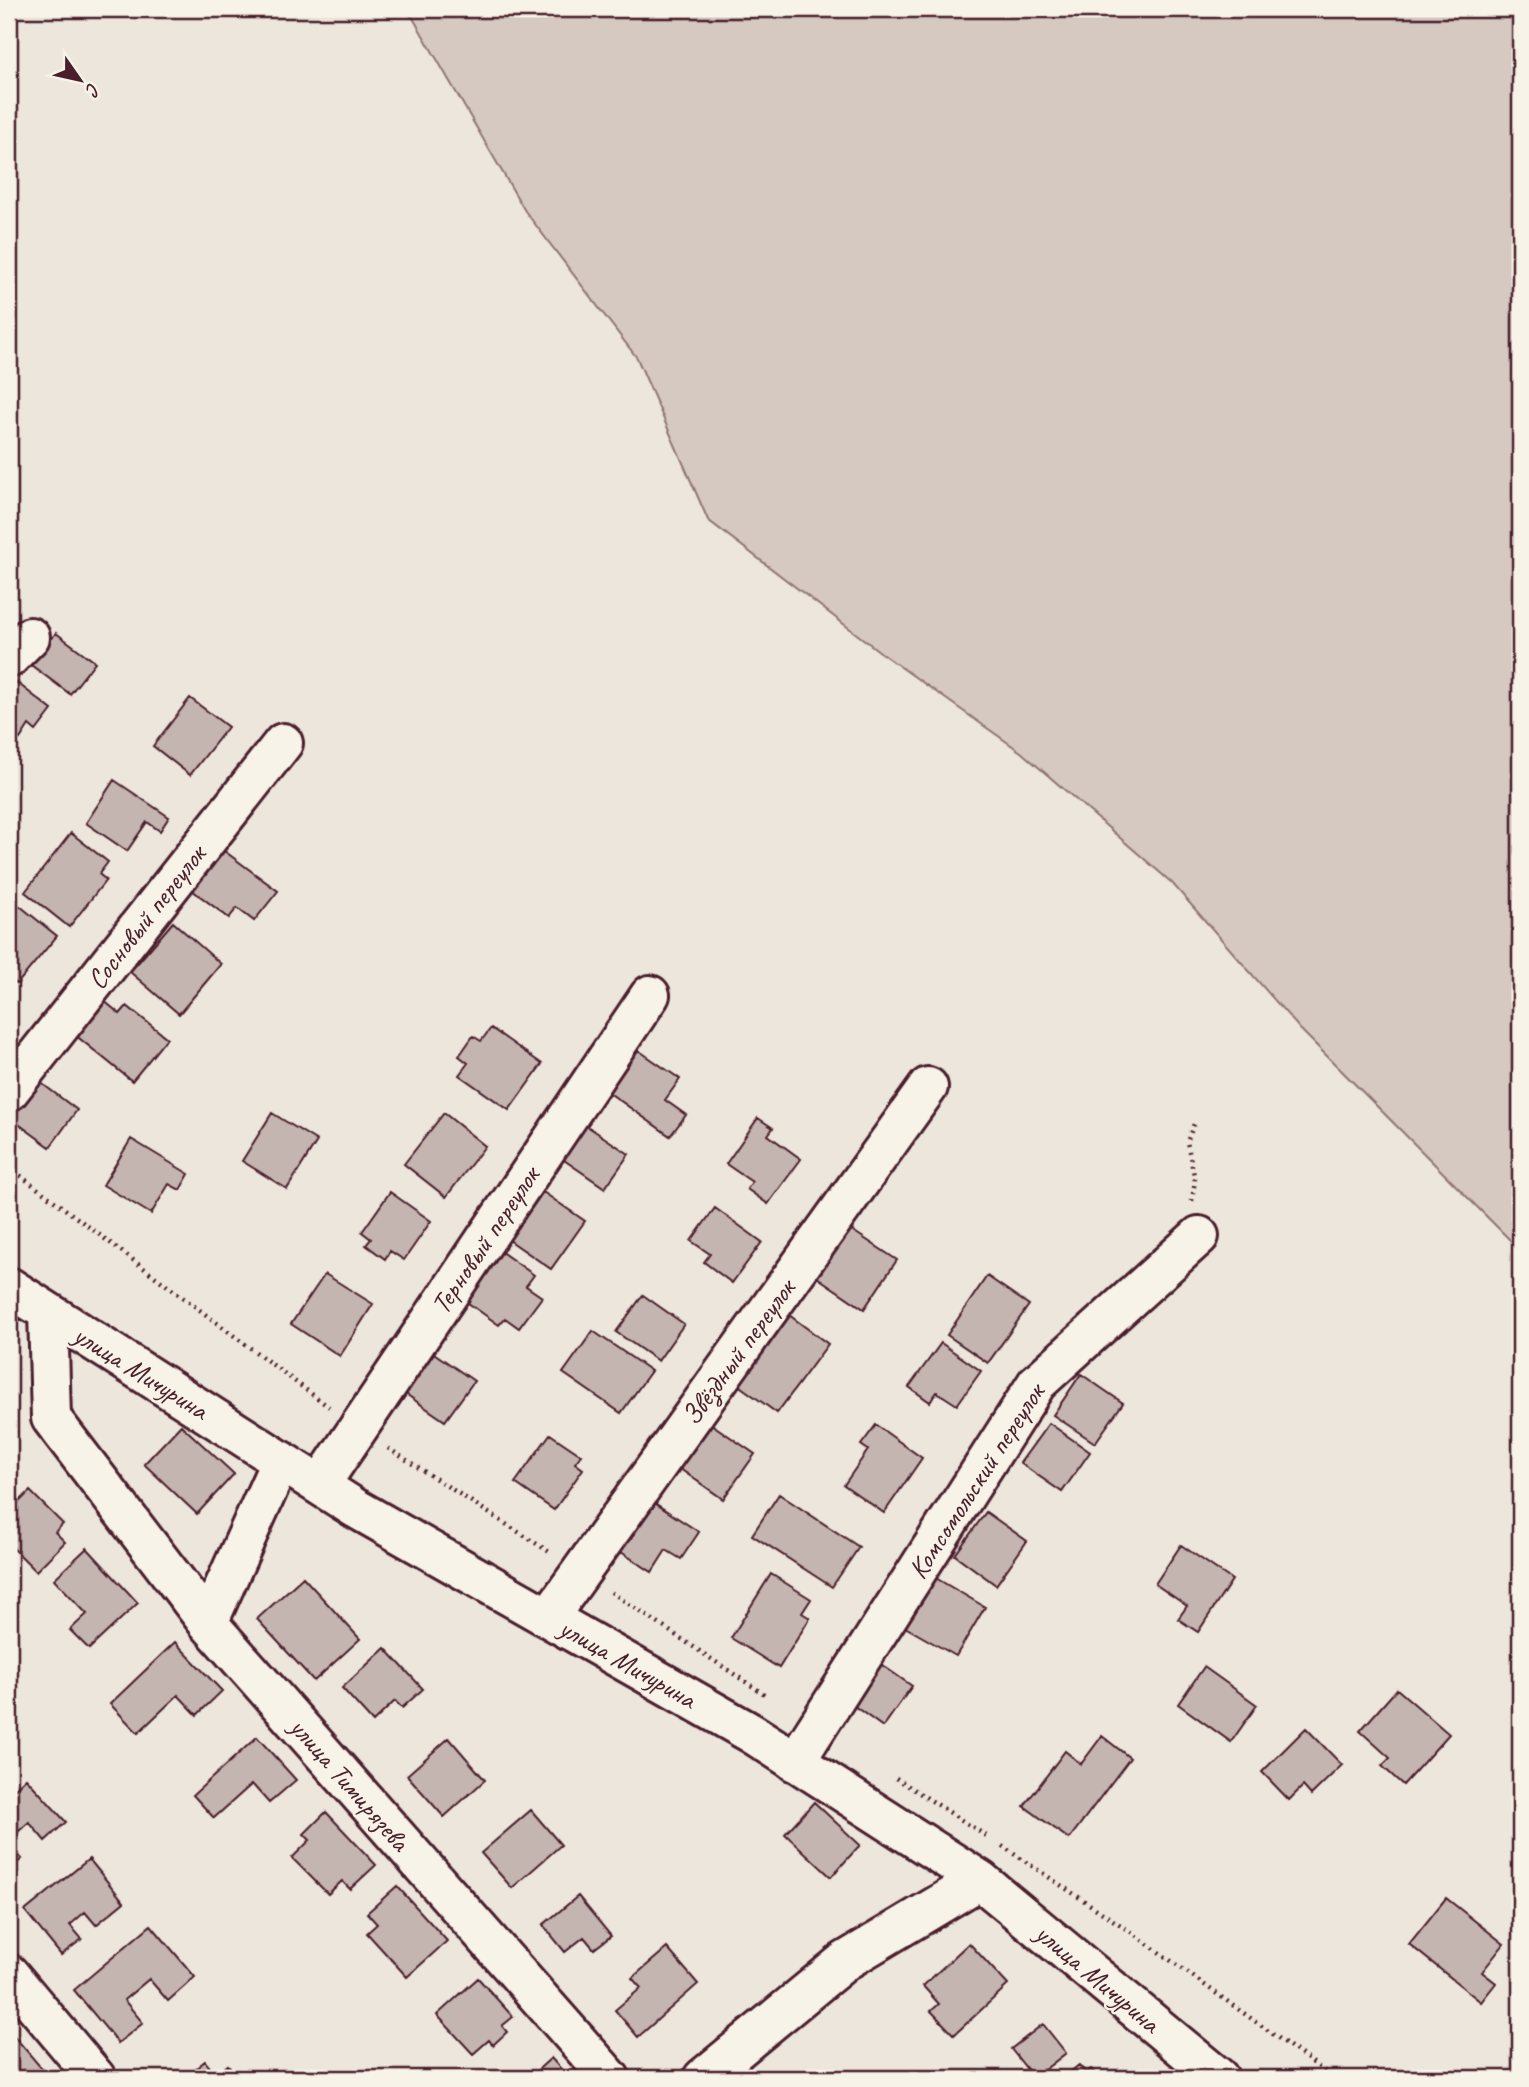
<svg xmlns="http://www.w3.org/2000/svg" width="1529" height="2087" font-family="Caveat,sans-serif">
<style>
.green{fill:#d5c9c2;stroke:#907476;stroke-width:2}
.building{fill:#c4b5b0;stroke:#4a1f2b;stroke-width:2}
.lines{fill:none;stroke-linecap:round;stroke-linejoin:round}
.minor-casing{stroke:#4a1f2b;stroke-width:44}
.path{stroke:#4a1f2b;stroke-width:4.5;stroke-dasharray:2 5;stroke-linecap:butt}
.minor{stroke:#f7f3e8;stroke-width:38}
.labels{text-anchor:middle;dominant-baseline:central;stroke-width:5;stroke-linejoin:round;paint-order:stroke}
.street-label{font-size:28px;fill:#4a1f2b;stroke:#f7f3e8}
</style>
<rect width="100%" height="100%" fill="#ece6dd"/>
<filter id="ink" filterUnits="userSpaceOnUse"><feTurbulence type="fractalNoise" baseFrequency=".0143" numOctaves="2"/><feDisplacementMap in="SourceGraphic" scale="14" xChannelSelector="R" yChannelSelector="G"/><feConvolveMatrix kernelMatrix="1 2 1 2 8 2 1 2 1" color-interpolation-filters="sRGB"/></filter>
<g filter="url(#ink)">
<path class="green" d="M404 9H1520V1250L1300 1029 1172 883 1021 752 888 658 708 520 637 358 525 211 413 18Z"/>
<path class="building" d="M56 633 95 662 70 694 31 665Z
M16 682 52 710 36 731 29 725 20 739 9 730V691Z
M190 698 228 727 190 775 153 746Z
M114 780 169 817 160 831 147 822 127 851 86 823Z
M71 833 108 862 99 874 106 880 69 927 25 892Z
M223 850 278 891 254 921 237 908 229 918 192 890Z
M20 906 57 936 17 984 9 976V919Z
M173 922 221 964 179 1014 130 972Z
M103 1000 120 1014 127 1006 167 1038 132 1081 74 1034Z
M491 1028 542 1064 509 1110 459 1075 468 1063 459 1056 473 1036 481 1041Z
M638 1050 680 1079 665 1100 686 1115 670 1136 608 1092Z
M36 1079 77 1110 50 1147 9 1117Z
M272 1113 317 1141 287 1189 242 1161Z
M444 1113 485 1146 446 1197 404 1164Z
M758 1118 773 1128 768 1135 801 1159 768 1204 747 1189 752 1182 726 1164Z
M584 1124 629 1154 605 1188 561 1158Z
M131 1139 189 1174 180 1190 169 1184 151 1214 103 1185Z
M390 1192 431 1221 404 1260 390 1251 385 1259 366 1245 371 1239 362 1232Z
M543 1192 585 1221 551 1269 509 1240Z
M715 1208 762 1242 732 1283 704 1262 710 1254 691 1241Z
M847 1227 897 1260 864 1309 814 1275Z
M500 1251 534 1275 526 1286 542 1297 519 1328 505 1318 499 1325 464 1300Z
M325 1274 373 1304 340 1356 291 1324Z
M987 1276 1029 1305 988 1363 947 1335Z
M643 1295 684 1324 658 1361 616 1332Z
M781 1309 828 1344 777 1413 730 1379Z
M9 1312 20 1320 9 1336Z
M593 1331 651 1371 621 1413 563 1373Z
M941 1343 981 1371 957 1405 937 1392 930 1402 909 1387Z
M428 1349 474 1381 445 1421 400 1390Z
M1081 1374 1123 1403 1095 1443 1053 1415Z
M704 1419 755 1454 723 1499 673 1464Z
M1049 1423 1090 1452 1062 1492 1020 1463Z
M181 1425 234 1474 197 1514 144 1464Z
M876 1425 922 1458 884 1513 844 1485 868 1450 861 1445Z
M550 1434 581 1455 575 1463 583 1469 554 1510 515 1483Z
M30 1491 63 1524 55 1532 65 1542 36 1571 9 1544V1512Z
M779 1494 859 1547 832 1587 752 1535Z
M653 1502 699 1532 681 1559 666 1550 652 1572 621 1552Z
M986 1512 1027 1541 996 1585 955 1555Z
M1181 1545 1232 1580 1198 1632 1178 1619 1187 1606 1155 1584Z
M87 1548 138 1603 89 1649 70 1630 87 1614 54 1579Z
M771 1574 811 1599 802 1613 810 1618 779 1668 731 1638Z
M303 1577 360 1639 314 1681 257 1619Z
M934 1577 985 1607 956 1656 905 1627Z
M175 1642 222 1691 197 1715 178 1695 138 1733 110 1704Z
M385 1648 423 1689 402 1708 395 1701 373 1722 342 1688Z
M879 1663 912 1686 883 1727 850 1703Z
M1204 1667 1257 1705 1231 1742 1178 1704Z
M1397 1689 1449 1734 1403 1785 1382 1766 1390 1758 1360 1731Z
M1306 1728 1342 1765 1311 1795 1303 1786 1289 1800 1262 1772Z
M1102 1736 1130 1758 1069 1839 1024 1806 1065 1751 1081 1764Z
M257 1737 296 1780 269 1803 252 1784 214 1818 193 1795Z
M449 1738 485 1780 444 1817 407 1775Z
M26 1778 66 1822 45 1841 29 1822 9 1840V1794Z
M814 1802 860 1845 831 1877 785 1834Z
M531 1810 561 1845 512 1888 481 1853Z
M326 1812 376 1865 350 1889 342 1881 328 1894 292 1858 310 1840 304 1834Z
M9 1844 22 1859 9 1870Z
M89 1859 124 1902 96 1925 85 1912 70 1925 82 1939 61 1955 25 1911Z
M397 1886 447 1941 407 1977 367 1933 377 1924 367 1913Z
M578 1896 611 1936 594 1949 584 1937 565 1952 543 1925Z
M1446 1898 1504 1944 1482 1972 1496 1983 1481 2002 1409 1944Z
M151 1925 195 1977 168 2001 149 1979 124 2000 143 2023 118 2043 74 1990Z
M969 1943 1008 1985 954 2035 931 2011 939 2004 923 1986Z
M667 1948 698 1984 638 2037 615 2010 641 1988 632 1978Z
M478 1978 513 2017 502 2026 507 2032 493 2045 489 2040 473 2054 437 2015Z
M1043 2024 1066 2053 1034 2078 1011 2049Z
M9 2030 43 2070 33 2078H9Z
M551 2058 569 2078H529Z
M205 2061 216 2075 228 2065 240 2078H184Z
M1079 2065 1086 2073 1091 2069 1099 2078H1063Z"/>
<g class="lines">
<g class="minor-casing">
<path id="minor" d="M9 658 30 637
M9 1091 283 743
M9 1287 355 1508 751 1733 980 1880 1219 2078
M48 1312 51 1418 208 1623
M281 1460 208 1623 610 2078
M320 1485 650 995
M548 1618 928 1087
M795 1762 1037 1383 1199 1236
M9 1974 96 2078
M703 2078 845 1961 980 1880"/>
</g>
<path class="path" d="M9 1167 329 1407
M1192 1201 1195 1180 1187 1142 1195 1121
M388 1448 551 1553
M611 1592 767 1696
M896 1778 988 1837
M1002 1846 1131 1932 1334 2078"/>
<use href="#minor" class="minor"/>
</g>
</g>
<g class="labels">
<g class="street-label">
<text transform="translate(146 917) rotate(-52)">Сосновый переулок</text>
<text transform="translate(485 1240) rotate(-56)">Терновый переулок</text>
<text transform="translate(738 1352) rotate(-54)">Звёздный переулок</text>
<text transform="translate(141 1372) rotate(32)">улица Мичурина</text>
<text transform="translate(976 1481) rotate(-57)">Комсомольский переулок</text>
<text transform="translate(628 1663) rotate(30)">улица Мичурина</text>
<text transform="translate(350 1784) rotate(49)">улица Тимирязева</text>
<text transform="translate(1098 1978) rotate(40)">улица Мичурина</text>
</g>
</g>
<rect width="1529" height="2087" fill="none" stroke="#f7f3e8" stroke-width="35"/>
<rect x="18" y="18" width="1494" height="2052" fill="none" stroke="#4a1f2b" stroke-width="2.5" filter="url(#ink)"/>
<g transform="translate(80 80) rotate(124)" stroke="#f7f3e8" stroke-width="5" paint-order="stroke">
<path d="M0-5L12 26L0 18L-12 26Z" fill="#4a1f2b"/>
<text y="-10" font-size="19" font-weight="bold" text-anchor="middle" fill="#4a1f2b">С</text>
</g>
</svg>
